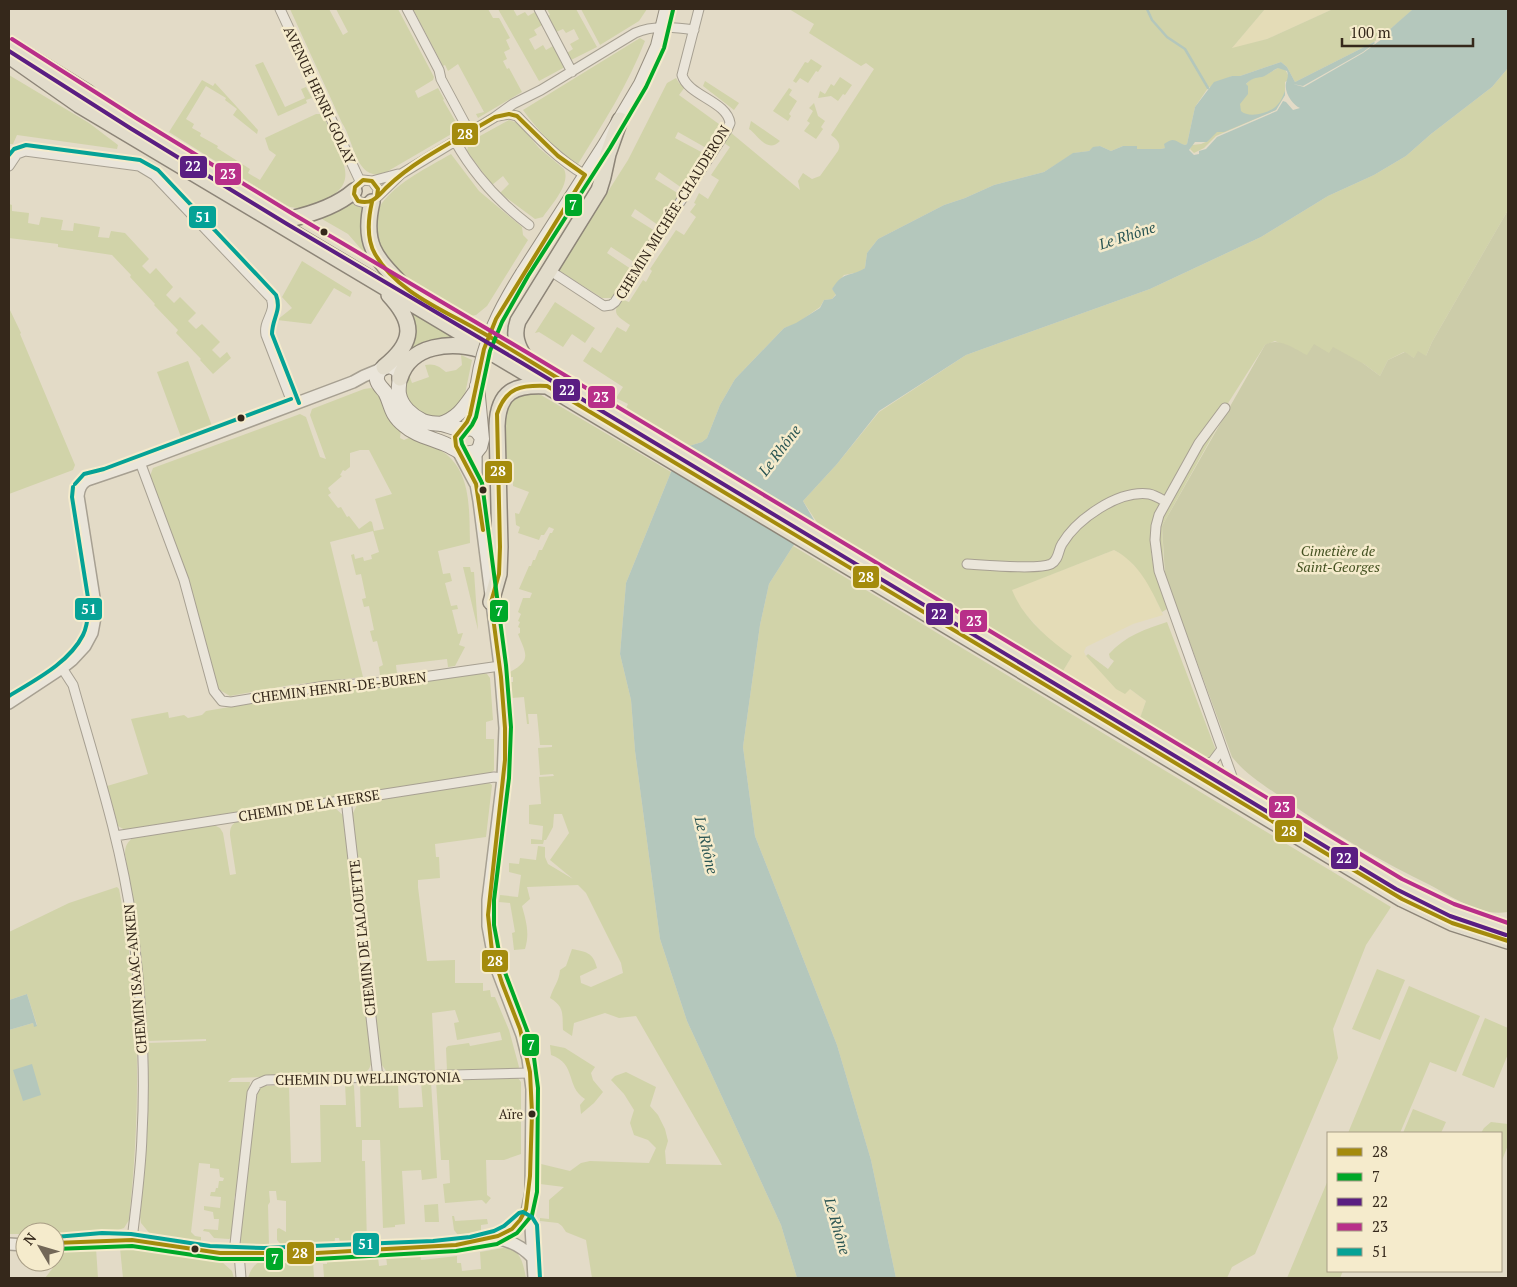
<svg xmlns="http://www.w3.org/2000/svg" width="1517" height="1287" font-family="'PT Serif',serif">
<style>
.farmland{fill:#e4dcb7}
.green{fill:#d1d3a9;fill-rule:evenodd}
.cemetery{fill:#cccca9}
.water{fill:#b4c7bc;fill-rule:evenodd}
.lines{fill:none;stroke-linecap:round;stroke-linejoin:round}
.stream{stroke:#b4c7bc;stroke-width:2.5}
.minor-casing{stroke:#a7a092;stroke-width:11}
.tertiary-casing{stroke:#a7a092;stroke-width:14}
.secondary-casing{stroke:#978f81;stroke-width:16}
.primary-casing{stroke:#8d8578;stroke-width:18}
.minor{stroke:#eae5da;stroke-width:9}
.tertiary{stroke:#eae5da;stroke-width:11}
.secondary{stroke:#eae5da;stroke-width:14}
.primary{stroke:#e2dccb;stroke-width:15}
.secondary-bridge-casing{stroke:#978f81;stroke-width:16;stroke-linecap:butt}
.secondary-bridge{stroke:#eae5da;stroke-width:14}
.bus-1-casing{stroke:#f5ebcc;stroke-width:8}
.bus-2-casing{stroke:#f5ebcc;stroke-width:8}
.bus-3-casing{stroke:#f5ebcc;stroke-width:8}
.bus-4-casing{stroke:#f5ebcc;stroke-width:8}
.bus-5-casing{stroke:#f5ebcc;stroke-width:8}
.bus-1{stroke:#a48b0c;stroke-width:4}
.bus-2{stroke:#00a828;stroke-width:4}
.bus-3{stroke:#5a1e82;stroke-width:4}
.bus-4{stroke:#b82f89;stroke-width:4}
.bus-5{stroke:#05a296;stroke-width:4}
.bus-dot{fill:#35281b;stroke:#f5ebcc;stroke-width:2}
.labels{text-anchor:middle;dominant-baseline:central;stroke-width:5;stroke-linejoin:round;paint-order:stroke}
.bus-label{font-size:13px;fill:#35281b;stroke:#f5ebcc;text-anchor:end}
.street-label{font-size:14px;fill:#35281b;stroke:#f5ebcc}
.park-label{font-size:14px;font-style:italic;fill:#445121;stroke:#f5ebcc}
.water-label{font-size:15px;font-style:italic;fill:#2a5553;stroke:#f5ebcc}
.line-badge{stroke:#f5ebcc;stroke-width:2}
.badge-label{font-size:14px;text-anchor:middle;font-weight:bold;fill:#fff}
</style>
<rect width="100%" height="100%" fill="#e3dbc7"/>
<path class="farmland" d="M1265 9H1333L1267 39 1231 49Z
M1114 550 1125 556 1147 579 1163 615 1133 624 1086 647 1084 652 1086 656 1146 701 1140 718 1063 671 1072 656 1051 642 1021 609 1011 590Z"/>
<path class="green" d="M290 9H329L343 35 348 32 336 9H398L434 77 433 80 415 91 418 98 438 88 444 99 443 100 460 129 383 174C355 180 354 140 342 123Z
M413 9H488L493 18H499L510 38 506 40 510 49 504 52 507 59 503 61 507 69 509 68 522 92 478 118 476 114 484 112 458 64 448 71 445 65 443 66Z
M498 9H513L517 16 525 12 528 16 535 12 542 25 534 30 537 35 529 39 535 50 543 45 546 50 553 46 565 67 539 81Z
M547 9H576L597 47 571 60 567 53 573 49 570 44 579 39 574 29 566 33 563 29 556 32 547 16 550 15Z
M581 9H647L639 21 600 45Z
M789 9H1265L1232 48 1267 39 1333 9H1413L1400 21 1374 42 1297 81 1295 82 1287 67 1281 62 1240 76H1232L1208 88 1195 107 1187 144 1185 145 1180 144 1161 149H1137L1136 146H1123L1111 151 1100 146 1093 148 1089 151 1074 153 1044 172 994 185 965 198 944 205 878 239 867 253 865 268 860 272 844 275 832 289 836 294 832 299 824 300 820 307 796 324 784 328 735 379 720 405 707 438 702 442 689 446 626 408 628 404 616 398 623 387 583 361 592 347 601 353 617 327 626 332 630 325C617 316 611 314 621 299L629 302 643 280 646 282 652 271 650 269 676 230 684 235 696 217 690 212 696 204 694 203 699 193 708 199 719 180 711 175 730 147 724 143 730 132 800 190 798 181 803 173 812 179 820 176 838 151C842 143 836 139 831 135L874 69 866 63 861 66 809 33 814 24Z
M640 38 645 41C628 85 602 125 578 164 555 149 539 132 523 110Z
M811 59 822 66 818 72 816 71 808 83 800 78 796 83 793 81 805 62 808 63Z
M263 62 285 107 305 98 301 89 306 87 312 98 306 100 307 103 278 116 255 65Z
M1278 68 1285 69 1288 75V80L1285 82V95L1276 110 1216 136 1204 148 1194 153 1190 149 1192 145 1201 144 1208 141 1196 136 1250 80 1258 76H1264Z
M1508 68V210L1432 342 1426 356 1414 358 1404 352 1388 360 1380 376 1364 364 1330 353 1307 356 1275 341 1265 345 1225 408C1205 415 1176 476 1165 495L1159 493C1162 509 1153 519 1151 535 1148 560 1160 586 1167 609L1162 612C1150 587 1139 563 1114 550L1012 590C1023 618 1048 639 1072 656L1063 671 818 524 803 501 837 464 879 412 966 355 1150 289 1261 237 1328 196 1374 175 1406 156 1431 134 1492 87Z
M9 75 89 123 118 145 117 149 17 135 13 144H9Z
M840 77 852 85 845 95 843 94 838 101 831 96 818 98 820 91 825 94 831 84 834 86Z
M676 78 679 83 685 87 679 95 723 127 708 149 678 132 675 138 705 154 682 188 659 172 655 179 679 194 658 225 635 209 631 216 655 231 634 262 611 247 607 253 631 269 613 298H602L558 270 628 160 667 83Z
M202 80 213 86 215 83 258 130 257 134 233 115 237 109 225 100 226 98 206 86 186 119 194 124 192 128 201 133 200 136 218 146 217 148 250 169 248 173 260 180 276 155 269 150 265 138 316 114H321C327 122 331 132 335 142 348 170 354 187 321 202 308 208 300 210 287 206L169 132Z
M705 81 739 103 734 110 703 86Z
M789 88 792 90 789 95 797 101 789 114 791 116 788 121 773 111Z
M814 103 818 116 825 121 821 127 823 129 816 139 804 131 810 123 807 121 813 111 809 108Z
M509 120 518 123 539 148 564 169C571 184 552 204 543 217L535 219 500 193 509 184 503 176 492 185 467 151 469 142Z
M751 121 780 141C767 154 758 135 749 129Z
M451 154 479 191 522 227 523 235 528 240 487 306 476 315 471 316C439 297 363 264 377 217 378 212 379 207 382 203 399 181 427 168 451 154Z
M351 199 359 207 366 209 370 256 368 257 348 234 315 215Z
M9 204 12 205V211L29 213 28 223 39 225 41 217 63 220 61 230 73 231 74 223 100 227 98 237 109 238 111 231 125 233 149 259 142 266 150 274 156 268 173 287 166 295 174 303 180 297 196 313 188 321 196 329 202 324 220 342 212 350 220 358 227 352 231 358 213 374 200 360 201 359 176 333 178 330 154 305 155 304 130 277 131 275 112 255 58 247V244L9 238Z
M302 261 352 292 350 297 334 288 311 324 277 320 292 308 282 297Z
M555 302 595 328 585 343 572 334 563 347 539 332 535 333Z
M9 308 21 333 20 334 75 465 73 470 9 494Z
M410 308 460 338 404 361Z
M461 355 472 360 464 399 459 409 435 419 413 410 404 392 408 372 412 383 429 377 425 365C434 363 439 366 446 372L456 370 462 365Z
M188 361 212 426 181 437 157 372Z
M371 388 377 391 401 430 400 438 404 440 411 437C423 442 436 446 446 454 472 475 469 513 470 543L438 551 443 574 450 573 452 581 445 583 451 606 457 605 458 609 452 610 458 634 463 633 459 645 465 647 455 666 448 667 447 659 396 665 397 674 380 676 379 667 383 665 377 641 373 642 370 631 374 630 369 606 364 607 362 599 366 598 361 574 356 575 351 555 354 554 355 559 363 557 364 561 372 559 371 555 379 552 373 531 330 542 363 677 291 685 230 696 218 689 189 582 150 476 153 468 300 414 306 417 320 457 326 459 310 415 312 409 364 389ZM360 450H369L392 494 375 499 384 529 374 531 372 522 370 521 359 529 349 516 347 517 341 507 338 508 328 495 331 493 328 488 342 476 340 475 343 470 345 471 350 467V453Z
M529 393 541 395 671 472 626 583 620 654 631 700 635 751 660 939 687 1021 781 1225 797 1278H592L586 1240 566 1232 562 1226 558 1223 540 1221V1218L549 1219V1200L564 1187 540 1184 541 1164 570 1171 581 1163 590 1161 649 1163 656 1148 648 1140 634 1135 630 1123 634 1110 624 1094 611 1080 615 1076 626 1072 656 1087 650 1106 658 1115 665 1129 668 1141 665 1151 666 1164 722 1165 636 1016 619 1018 605 1013 574 1023 572 1036 563 1030C562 1014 565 1007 550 998 553 987 559 982 560 970L566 966 572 949C586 952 593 952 597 968L580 976 581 983 591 987 623 973 621 963 586 893 578 885 527 887 530 899 522 906C526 921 530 933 525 949L514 950 512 933 515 932 510 903 499 902 500 895 518 897 521 875 509 872V863L519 864 520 858 536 860 538 846 545 847V857L548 864 573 879 550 860 569 833 562 814H554L553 827 546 840H544L543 844H531V839L542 840 543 826 529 824V805L541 804 539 777 554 776 553 774 540 775 538 748 552 747V745H540L537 714H528L529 724H527L524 697 512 698 511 682H513V677H511L510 672C532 660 526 654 518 634L520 633V628L518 627 520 622 518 621 521 614 518 612 523 598H530L532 593 519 589 529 566H531L533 560H535L539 550H542L550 533H552L554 529 549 527 544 535H541L539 540 518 533 520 527 516 525 515 513 519 514 529 492 513 486V479L503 478 504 410 511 401 520 395Z
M1223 417 1162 526 1164 571 1159 551V532L1163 517 1199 450Z
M793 546 1391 907 1366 945 1333 1029 1338 1058 1255 1254 1232 1267 1227 1278H896L871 1160 837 1045 755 836 743 747 760 625 769 584Z
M463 567H470L471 572H474L478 630Z
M1167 622 1215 748 1214 753 1208 758 1140 718 1146 701 1130 689 1125 694 1116 689 1086 656 1088 654 1108 669 1114 661 1110 658 1109 654C1125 636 1145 629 1167 622Z
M483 673 487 674 490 678 493 720 486 722V739H494V770L490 774 125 830 118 826 107 786 148 774 131 719 168 712 169 718 184 715 188 718 202 715 206 711 313 693 417 683Z
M489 783 492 785 486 837 435 844 436 857H439L440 878 418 880V887L427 961 455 960V983H483V991L490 990 491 997H495L509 1030 519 1067 517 1070 447 1071 446 1048 448 1046 469 1043 470 1046 502 1040 500 1032 457 1040 454 1023 459 1022 455 1010 432 1013 435 1072 392 1074 386 1071 380 1062 352 815 357 805 362 802Z
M330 807 335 808 344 816 372 1062 369 1069 364 1074 232 1078 228 1082H250L238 1183 234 1199 235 1201 231 1238 229 1239 214 1238 209 1232 203 1231 204 1229 218 1230 219 1219H214L213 1212 204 1210V1206L220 1208 221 1197 210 1196 211 1192H215L216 1188H218L219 1181H223L224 1178 220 1177 219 1169 210 1168V1164L199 1163 191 1232 195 1236 201 1237V1244L151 1235 141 1223 140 1217C146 1159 149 1102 148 1043L206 1041V1039L148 1041 141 953 125 854C125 846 127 842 134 837L214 825 220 828 223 833 230 875 236 874 230 835C230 828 231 825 237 821Z
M117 887 119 889C141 1002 141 1106 129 1220L124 1228 118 1230 55 1234V1232H25V1234H9V1030L33 1023 34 1026 37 1025 27 994 9 1000V932L69 903Z
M1377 969 1405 980 1380 1040 1352 1029Z
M1409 986 1480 1016 1456 1072 1430 1062 1400 1133H1348Z
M1485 1018 1508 1028V1054L1494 1088 1462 1075Z
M550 1045 565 1048 595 1067 591 1073 593 1080 603 1092 594 1103 581 1114 580 1105 585 1099C565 1086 577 1064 551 1055Z
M518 1078 521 1082V1154L504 1160H486L487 1195 491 1198 486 1204 482 1200 445 1203 443 1184 450 1183 449 1160H441L436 1081Z
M398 1082 399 1108 423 1107 421 1082H431L437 1178 422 1180 421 1170 402 1171 405 1224 395 1225V1227L383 1228 380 1140H362V1161H365L367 1245 341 1247 339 1238H335L334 1247H283L277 1240V1229L279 1228 286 1232V1201L277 1200 276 1191H269L270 1202 268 1205 269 1246H243L239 1239 258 1089 263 1086 289 1085 291 1163 321 1162 320 1105H346L345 1083H352L354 1086 356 1127H361L360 1083Z
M1413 1109 1446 1122 1441 1133H1403Z
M1491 1122 1508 1124V1145L1501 1163V1133H1481L1484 1128Z
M1328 1180V1271H1343L1340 1278H1287Z
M438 1204 439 1222H425L424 1205Z
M452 1216H454L455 1221 487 1219 488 1224 481 1225V1231L458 1235 454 1230Z
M96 1248 98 1278H45L56 1264 58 1251Z
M120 1248 222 1262 232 1271 234 1278H123Z
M503 1248C521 1248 523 1263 526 1278L324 1277 323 1264H327V1259L378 1257 379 1266 387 1265 386 1256 420 1253 421 1260 457 1256V1263H461L462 1271 481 1269 480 1252Z
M267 1260H313L314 1278H248C251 1268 256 1261 267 1260Z"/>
<path class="cemetery" d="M1508 210V912C1502 913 1496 913 1489 912 1469 908 1448 895 1430 885 1383 862 1337 836 1294 806 1272 790 1249 778 1232 757L1165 575 1162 526 1265 345C1279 336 1294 349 1307 355L1314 344 1329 353 1333 347 1364 364 1380 376 1388 360 1405 352 1414 358 1418 351 1426 356 1432 342Z"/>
<path class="water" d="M1413 9H1508V68L1492 87 1431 134 1406 156 1374 175 1328 196 1261 237 1150 289 966 355 879 411 837 464 803 501 814 520 793 546 769 584 760 625 743 747 755 836 837 1045 871 1160 896 1278H797L781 1225 687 1021 660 939 635 751 631 700 620 654 626 583 671 472 689 446 702 442 707 438 720 405 735 379 784 328 796 323 820 308 824 300 832 299 836 295 832 289C844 270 849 278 865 268L867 253 878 239 944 205 965 198 994 185 1044 172 1073 153 1089 151 1093 147 1100 146 1111 151 1123 146H1137V149H1161L1165 148 1164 144C1175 136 1175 142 1185 145L1187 144 1195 107 1214 82 1232 76H1240L1281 62 1287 67 1295 82 1297 81 1374 42 1375 43 1363 52 1303 86 1293 84 1304 87 1363 53 1390 33 1388 31ZM1278 68 1287 71C1289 77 1287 79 1286 83 1284 93 1293 105 1300 108L1293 110 1286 102 1283 101 1277 111 1217 137 1206 149 1199 151V154L1194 155 1189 150 1195 142H1207L1217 132H1224L1276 110 1285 95V91C1283 96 1280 104 1274 108 1266 114 1248 118 1241 111L1240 104 1248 94V86L1246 84C1252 78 1255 78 1262 77 1268 75 1273 70 1278 68Z
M27 994 37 1026 34 1027 33 1023 9 1030V1000Z
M32 1064 41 1095 23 1101 13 1070Z"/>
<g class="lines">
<path class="stream" d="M1147 9 1152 20 1167 37 1185 49 1208 88"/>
<g class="minor-casing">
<path id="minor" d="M280 9 360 181
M407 9 439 70 441 79 470 133
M539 9 572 72
M498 116 509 114 517 116C538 138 559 160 585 175
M455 141C474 175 499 202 529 225
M9 166 17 154 25 151 139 166 154 175 271 298C277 313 263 320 266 335L293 405
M372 181 398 174
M377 196 378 189 372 181 363 180 355 187 354 194 358 201 365 203 372 202 401 174 495 117 513 104 541 90 635 33C652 25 676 27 694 30
M549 270 604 306 611 305 615 302 727 130 730 123C727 101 688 96 682 75L699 9
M1225 408 1199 443 1159 515 1156 526 1155 540 1159 571 1235 785
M140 462 184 580 214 691 222 701 231 702 325 686 388 682 500 666
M967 564C985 565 1038 570 1051 564 1059 560 1058 550 1062 544 1077 519 1118 490 1149 494 1155 495 1161 499 1166 502
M62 668 73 685C95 763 121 842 132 923 141 993 146 1064 142 1135 141 1170 136 1205 132 1240
M1202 765 1213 761 1222 749
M346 799 378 1078
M115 836 494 777 503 778
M234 1253 252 1093 257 1084 266 1080 530 1073
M239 1253 241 1278"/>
</g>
<g class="tertiary-casing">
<path id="tertiary" d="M458 451 475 483
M9 703 62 668 72 660 85 646 92 633 95 617V604L78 496C79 488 81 484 87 480L140 462 353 382 364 376 381 369
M523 1218 528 1222 531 1227 534 1278
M494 1238C510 1240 522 1246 533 1258
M55 1243 101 1240H132L220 1253H317L456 1245 494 1238 513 1228 527 1212 531 1192 532 1089 528 1059 522 1035 495 964 488 926V900L503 778 505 728 500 666 479 501 476 484V452
M9 1244 25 1245"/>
</g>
<g class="secondary-casing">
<path id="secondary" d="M523 273 605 145 641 84 658 46 667 9
M477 386 482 439 480 447 476 452 465 454C458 451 452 447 445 444 431 438 415 435 404 425 390 414 392 405 385 392 382 388 378 385 377 380 376 371 384 365 392 367 405 371 397 384 399 394 401 406 412 416 423 421 429 424 435 423 442 424 448 425 454 429 460 429 469 429 474 426 480 435
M440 424C459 418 465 406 476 391"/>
</g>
<g class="primary-casing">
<path id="primary" d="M9 44 88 93
M9 56 79 105 468 337 492 353 1402 899 1452 923 1508 941
M76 92 133 123 291 219
M372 202C362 244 375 257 403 286
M290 219C312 214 337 206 354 191
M429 301 1399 884C1434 904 1469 919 1508 929
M525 358C517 346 513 335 518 321L599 190 603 177 608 154 620 120
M384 367C415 342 415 323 389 295
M400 378C410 344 452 341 481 350
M491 602 499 574 500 547 497 426C498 391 515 384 547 386"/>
</g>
<use href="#minor" class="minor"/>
<use href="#tertiary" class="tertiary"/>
<use href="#secondary" class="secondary"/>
<use href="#primary" class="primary"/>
<g class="secondary-bridge-casing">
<path id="secondary-bridge" d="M478 383C484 341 501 308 523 273"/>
</g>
<use href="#secondary-bridge" class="secondary-bridge"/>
<g class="bus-1-casing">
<path id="bus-1" d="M377 196 378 189 372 181 363 180 355 187 354 194 358 201C372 205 377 197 387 187 416 159 460 138 495 117L509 114 517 116 558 156 585 175 496 319 484 349 470 415 467 422 455 437 456 446 476 484 483 530
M372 202C368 219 366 238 375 254 396 291 441 309 476 329 508 347 539 367 571 386
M55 1243 132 1240 220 1253H317L456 1245 498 1236 512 1229 520 1220 526 1209 530 1176 532 1113 530 1072 520 1029 502 983 492 951 488 915 505 760V728L501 677 491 602 499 574 500 547 497 414C506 387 521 385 547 386L1402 899 1452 923 1508 941"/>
</g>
<g class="bus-2-casing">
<path id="bus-2" d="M55 1249 132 1246 220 1259H317L456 1251 497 1244 517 1233 532 1215 537 1192 538 1088 534 1058 528 1033 501 962 494 925V900L509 778 511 727 506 665 482 483 462 444 461 439 472 425 476 417 490 351 502 322 528 276 610 148 646 87 664 48 673 10"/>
</g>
<g class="bus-3-casing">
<path id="bus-3" d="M9 51 130 128 287 224 522 363 1396 889 1450 916 1506 935"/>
</g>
<g class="bus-4-casing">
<path id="bus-4" d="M12 39 136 118 293 214 528 353 1402 879 1454 904 1508 923"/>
</g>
<g class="bus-5-casing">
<path id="bus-5" d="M9 155 14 149 26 145 140 160 158 170 276 295C282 311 272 318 272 334L299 403
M75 484 84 474 104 469 291 399
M9 696C35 680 69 663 83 635 88 625 88 615 89 604L72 497 73 487
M55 1237 102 1233 131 1234 210 1246 264 1248 433 1241 470 1237 494 1231 504 1226 519 1213 523 1212 532 1217 537 1225 540 1278"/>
</g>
<use href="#bus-1" class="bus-1"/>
<use href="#bus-2" class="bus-2"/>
<use href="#bus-3" class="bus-3"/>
<use href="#bus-4" class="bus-4"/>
<use href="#bus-5" class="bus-5"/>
</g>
<g class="bus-dot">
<circle cx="324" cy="232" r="4.5"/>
<circle cx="241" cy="418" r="4.5"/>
<circle cx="483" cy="490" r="4.5"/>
<circle cx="532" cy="1114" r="4.5"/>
<circle cx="195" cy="1249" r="4.5"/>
</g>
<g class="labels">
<g class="bus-label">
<text x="523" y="1114">Aïre</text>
</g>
<g class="street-label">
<text transform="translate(320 95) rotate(65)">AVENUE HENRI-GOLAY</text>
<text transform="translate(672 212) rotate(-58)">CHEMIN MICHÉE-CHAUDERON</text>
<text transform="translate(339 687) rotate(-7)">CHEMIN HENRI-DE-BUREN</text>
<text transform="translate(309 805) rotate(-9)">CHEMIN DE LA HERSE</text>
<text transform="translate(362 938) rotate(-96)">CHEMIN DE L'ALOUETTE</text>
<text transform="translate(135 979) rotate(-95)">CHEMIN ISAAC-ANKEN</text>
<text transform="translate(368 1078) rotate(-1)">CHEMIN DU WELLINGTONIA</text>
</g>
<g class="park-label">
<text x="1338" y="550">Cimetière de<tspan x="1338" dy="16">Saint-Georges</tspan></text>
</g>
<g class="water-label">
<text transform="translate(1127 235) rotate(-18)">Le Rhône</text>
<text transform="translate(779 450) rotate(-53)">Le Rhône</text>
<text transform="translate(707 845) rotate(77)">Le Rhône</text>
<text transform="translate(838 1226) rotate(74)">Le Rhône</text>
</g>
</g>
<g class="line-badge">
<rect x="451" y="122" width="28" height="24" rx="5" fill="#a48b0c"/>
<rect x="179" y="155" width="29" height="24" rx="5" fill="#5a1e82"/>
<rect x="214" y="162" width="28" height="24" rx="5" fill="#b82f89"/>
<rect x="564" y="193" width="19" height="24" rx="5" fill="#00a828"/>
<rect x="188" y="205" width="29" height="24" rx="5" fill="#05a296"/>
<rect x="552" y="378" width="29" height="24" rx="5" fill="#5a1e82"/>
<rect x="587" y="385" width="29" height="24" rx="5" fill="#b82f89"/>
<rect x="484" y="460" width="29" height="24" rx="5" fill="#a48b0c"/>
<rect x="852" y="565" width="28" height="24" rx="5" fill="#a48b0c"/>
<rect x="74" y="597" width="29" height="24" rx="5" fill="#05a296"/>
<rect x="489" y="599" width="20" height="24" rx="5" fill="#00a828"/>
<rect x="925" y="602" width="29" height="24" rx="5" fill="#5a1e82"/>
<rect x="959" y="609" width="29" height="24" rx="5" fill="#b82f89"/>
<rect x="1268" y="795" width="28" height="24" rx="5" fill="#b82f89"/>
<rect x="1274" y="819" width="29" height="24" rx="5" fill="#a48b0c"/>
<rect x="1330" y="846" width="29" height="24" rx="5" fill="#5a1e82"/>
<rect x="481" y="949" width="28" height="24" rx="5" fill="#a48b0c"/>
<rect x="521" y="1033" width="19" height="24" rx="5" fill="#00a828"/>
<rect x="352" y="1232" width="28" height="24" rx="5" fill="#05a296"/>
<rect x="286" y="1241" width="29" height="24" rx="5" fill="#a48b0c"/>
<rect x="265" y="1247" width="19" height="24" rx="5" fill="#00a828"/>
</g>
<g class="badge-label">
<text x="465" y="139">28</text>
<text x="193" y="171">22</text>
<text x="228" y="179">23</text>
<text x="573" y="210">7</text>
<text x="203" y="222">51</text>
<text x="567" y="395">22</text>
<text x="601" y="402">23</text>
<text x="498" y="476">28</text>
<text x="866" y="582">28</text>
<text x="89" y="614">51</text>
<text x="499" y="616">7</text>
<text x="939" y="619">22</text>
<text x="974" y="626">23</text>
<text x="1282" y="812">23</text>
<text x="1289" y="836">28</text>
<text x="1344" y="863">22</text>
<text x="495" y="966">28</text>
<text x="531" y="1050">7</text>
<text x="366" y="1249">51</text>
<text x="300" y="1258">28</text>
<text x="275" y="1264">7</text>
</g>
<rect width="1517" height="1287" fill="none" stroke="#35281b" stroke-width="20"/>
<rect x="1327" y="1132" width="175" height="140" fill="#f5ebcc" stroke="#a89d85"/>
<rect x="1337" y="1148" width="25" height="8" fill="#a48b0c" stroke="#a89d85"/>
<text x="1372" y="1157" font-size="15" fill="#35281b">28</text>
<rect x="1337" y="1173" width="25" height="8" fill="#00a828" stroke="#a89d85"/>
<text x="1372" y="1182" font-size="15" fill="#35281b">7</text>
<rect x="1337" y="1198" width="25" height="8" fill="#5a1e82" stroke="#a89d85"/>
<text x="1372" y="1207" font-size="15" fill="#35281b">22</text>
<rect x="1337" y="1223" width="25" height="8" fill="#b82f89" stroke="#a89d85"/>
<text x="1372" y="1232" font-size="15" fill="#35281b">23</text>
<rect x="1337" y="1248" width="25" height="8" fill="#05a296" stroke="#a89d85"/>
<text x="1372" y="1257" font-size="15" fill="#35281b">51</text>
<g transform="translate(40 1247) rotate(308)"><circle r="24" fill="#f5ebcc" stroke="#a89d85"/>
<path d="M0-4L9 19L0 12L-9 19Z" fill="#726757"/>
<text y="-8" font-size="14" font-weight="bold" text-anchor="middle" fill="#35281b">N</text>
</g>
<path d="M1342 38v8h131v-8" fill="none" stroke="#35281b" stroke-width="2.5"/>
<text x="1350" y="38" font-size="15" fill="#35281b" stroke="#f5ebcc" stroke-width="4" paint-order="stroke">100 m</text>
</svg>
